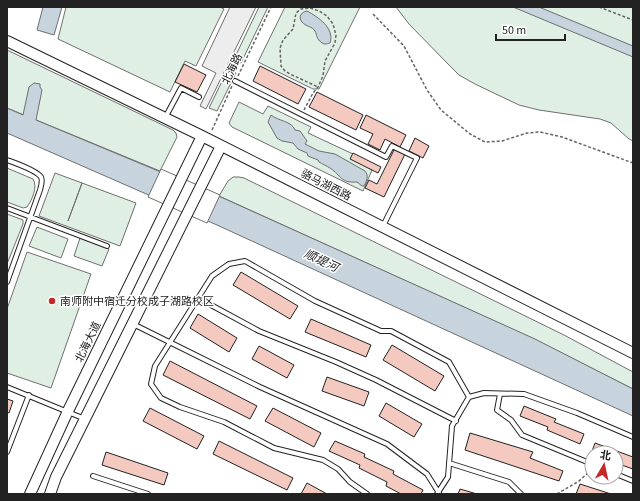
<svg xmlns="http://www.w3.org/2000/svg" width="640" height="501" font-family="'Source Sans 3','Noto Sans SC',sans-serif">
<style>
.green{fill:#e0efe3;stroke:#6f6f6f}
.parking{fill:#ededed;stroke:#6f6f6f}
.water{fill:#c7d3dd;stroke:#6f6f6f}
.pier{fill:#fff;stroke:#6f6f6f}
.building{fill:#f3c9c0;stroke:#222}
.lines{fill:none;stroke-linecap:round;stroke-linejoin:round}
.service-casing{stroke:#222;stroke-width:6}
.tertiary-casing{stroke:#222;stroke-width:12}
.path{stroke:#646464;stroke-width:1.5;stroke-dasharray:3 2;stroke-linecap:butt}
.service{stroke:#fff;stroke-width:4}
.tertiary{stroke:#fff;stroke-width:10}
.poi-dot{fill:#c62828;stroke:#fff;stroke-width:1.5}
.labels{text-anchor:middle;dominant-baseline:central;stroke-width:3;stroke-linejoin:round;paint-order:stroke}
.street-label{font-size:11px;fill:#222;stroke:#fff}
.poi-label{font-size:11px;fill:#222;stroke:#fff;text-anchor:start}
.water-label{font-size:12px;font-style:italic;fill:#222;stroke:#fff}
</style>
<rect width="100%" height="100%" fill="#fff"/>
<path class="green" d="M66 7H220L224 9 196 66 185 61 170 92 58 39Z
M259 7H268L241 63 234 59Z
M285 7H360L319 89H313L258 62Z
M396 7H633V141L629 139 611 123 600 119 539 110 519 105 475 84 459 75 447 63 409 24Z
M7 50 173 130 176 133 177 137 160 171 7 108Z
M228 69 236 73 217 111 209 108Z
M239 102 263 114 268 106 311 127 308 133 353 154 372 170 363 191 232 127 229 123Z
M7 168 33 179C38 187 32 200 27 207L23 208 7 202Z
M55 173 82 183 68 221 82 183 136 203 120 246 39 216Z
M233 177H239L244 178 564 335 633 372V389L534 339 219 196 228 181Z
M7 214 23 220V224L7 264Z
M37 227 68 239 61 258 29 246Z
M80 238 109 249 102 266 74 256Z
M27 252 91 274 51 388 7 373V309Z"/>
<path class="parking" d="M230 7H256L206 109 200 106 216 73 202 66Z"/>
<path class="water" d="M43 7H62L54 35 37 30Z
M513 7H539L633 46V57Z
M307 11C318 17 335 28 330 43 326 44 324 45 321 42 317 40 317 35 315 31 312 26 306 27 302 22 298 17 301 12 307 11Z
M34 83 40 84V87L42 90 36 120 223 198 535 339 633 389V416L217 225 7 133V108L23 115 29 87Z
M271 115C278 121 292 121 295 130L300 131 307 141 305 144 319 151 335 154 365 171C369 176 367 180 364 186H362L357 182C340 183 342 176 330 168 327 166 322 164 319 162L318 160 308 156 307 153 298 149 293 143 282 141 277 138 268 122Z"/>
<path class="pier" d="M161 169 220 195 207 223 148 197Z"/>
<path class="building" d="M184 64 206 75 197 92 175 82Z
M260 66 306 89 298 104 253 81Z
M317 92 363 115 356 130 309 107Z
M366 115 406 135 400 147 385 139 380 150 368 144 373 134 360 128Z
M415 138 429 146 423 158 409 151Z
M395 148 405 154 384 197 365 188 369 180 377 184Z
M353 153 381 167 378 173 350 159Z
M241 272 298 306 290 319 233 285Z
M198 314 237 338 229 352 190 328Z
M311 319 371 345 366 357 305 332Z
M392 345 444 376 435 391 383 360Z
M259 346 294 365 287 378 252 359Z
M170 361 257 406 250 419 163 375Z
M327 377 369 392 364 406 322 391Z
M7 399 13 401 9 413 7 412Z
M386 403 422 424 414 437 379 416Z
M524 406 556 419 554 422 584 434 580 444 547 430 548 427 520 416Z
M150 408 204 436 197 449 143 421Z
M273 408 321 433 314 447 265 421Z
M470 433 533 452 530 458 563 471 559 481 465 450Z
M219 441 293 478 287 490 213 454Z
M335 441 365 454 364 457 394 471 393 474 423 490 421 494H401L386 486 387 482 359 468 360 465 329 451Z
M595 443 633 457V469L616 463V453L591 454Z
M106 452 168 473 164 485 102 465Z
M307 483 327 494H301Z
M580 484 611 494H576Z
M460 489 477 494H458Z"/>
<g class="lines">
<g class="service-casing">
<path id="service" d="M235 81 386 157 392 146 417 158 383 226
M165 118 181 88 199 97
M7 160C15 163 36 170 41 177 43 181 41 186 40 190L7 282
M7 208 107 246
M198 298 259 331 336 362 376 380 456 421
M133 324 260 387 387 444 427 474 439 493
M7 387 85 419
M500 394 497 410 511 420 522 435 592 464
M469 397 484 393 524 394 577 413 633 437
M7 452 29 395
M449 463 509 482 521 494
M616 474 633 481
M93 476 148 494
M367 494 350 482 338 469 323 460 274 448 224 422 180 407 161 398 151 384 155 366 212 276 229 264 245 261 315 301 381 331H391L449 362 469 397 452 426 448 477 437 494"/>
</g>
<g class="tertiary-casing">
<path id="tertiary" d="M7 41 202 136 633 353
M30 494 68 411 202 136
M50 494 56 477 221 146"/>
</g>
<path class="path" d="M599 7 633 20
M373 14 404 46 427 90 441 110 470 134 485 142 502 141 527 133 540 132 562 137 633 163
M238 76 271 7
M304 110 313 93 318 87 323 76 325 61 335 43 336 35 333 24 327 16 319 11 310 8 301 9 296 13 293 29 283 40 280 48 281 66 285 71 290 74 318 87
M212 130 232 86
M557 494 579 481 591 470"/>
<use href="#service" class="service"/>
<use href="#tertiary" class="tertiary"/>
</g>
<circle class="poi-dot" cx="52" cy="301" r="4"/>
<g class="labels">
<g class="street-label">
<text transform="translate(232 69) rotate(-64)">北海路</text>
<text transform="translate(326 185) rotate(27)">骆马湖西路</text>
<text transform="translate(88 342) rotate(-64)">北海大道</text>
</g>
<g class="poi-label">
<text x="60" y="301">南师附中宿迁分校成子湖路校区</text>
</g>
<g class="water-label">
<text transform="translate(321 261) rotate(25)">顺堤河</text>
</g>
</g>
<rect width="640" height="501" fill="none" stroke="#222222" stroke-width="16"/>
<g transform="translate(604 465) rotate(9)"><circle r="19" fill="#ffffff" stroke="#a7a7a7"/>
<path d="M0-3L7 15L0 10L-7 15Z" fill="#c62828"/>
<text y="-6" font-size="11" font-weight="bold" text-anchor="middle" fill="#222222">北</text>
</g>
<path d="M496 34v6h69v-6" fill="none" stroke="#222222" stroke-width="2"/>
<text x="502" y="34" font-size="12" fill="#222222" stroke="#ffffff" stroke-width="3" paint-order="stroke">50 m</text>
</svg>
